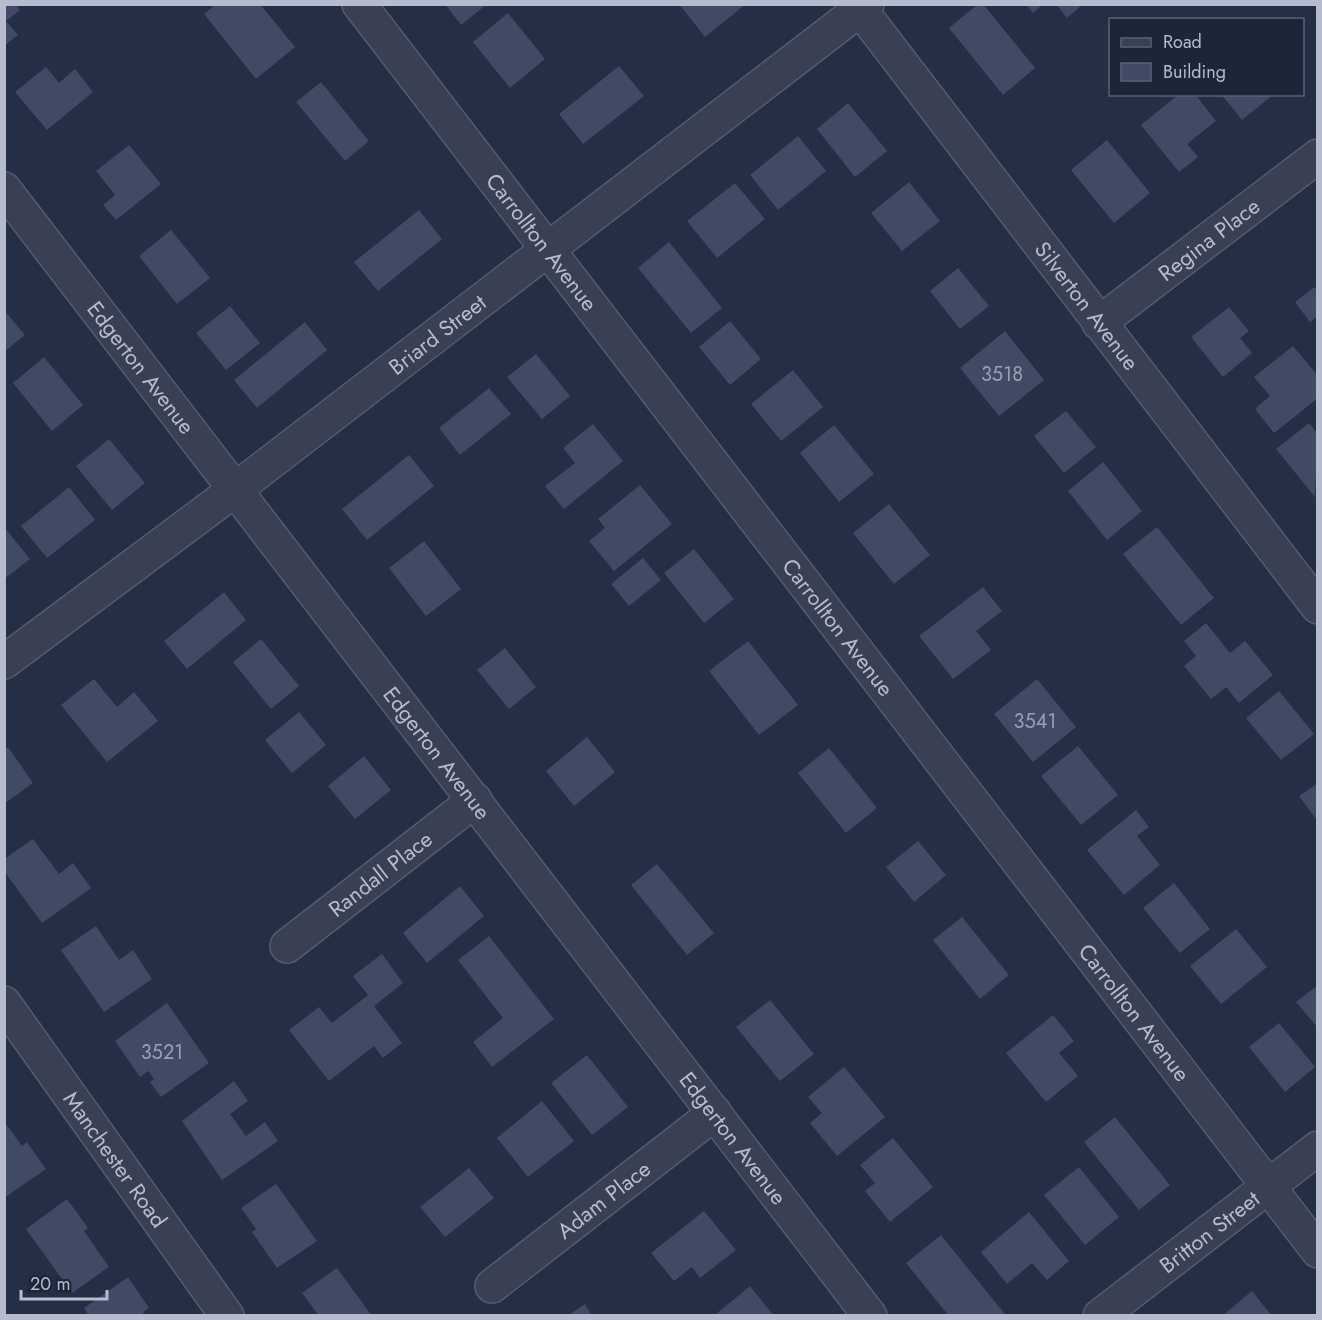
<svg xmlns="http://www.w3.org/2000/svg" width="1322" height="1320" font-family="Jost,sans-serif">
<style>
.building{fill:#404a65}
.lines{fill:none;stroke-linecap:round;stroke-linejoin:round}
.minor-casing{stroke:#545b6e;stroke-width:36}
.minor{stroke:#394054;stroke-width:33}
.labels{text-anchor:middle;dominant-baseline:central;stroke-width:4.5;stroke-linejoin:round;paint-order:stroke}
.number-label{font-size:20px;fill:#98a0b3}
.street-label{font-size:22px;fill:#b6bccd;stroke:#1d2539}
</style>
<rect width="100%" height="100%" fill="#242e44"/>
<path class="building" d="M4 4H16L20 10 6 21 18 35 4 46Z
M216 4H260L295 47 256 79 204 14Z
M445 4H487L461 25Z
M679 4H746L705 37Z
M978 4H983L1035 68 1003 95 949 28Z
M1026 4H1043L1033 13Z
M1056 4H1083L1067 18Z
M508 13 545 59 510 88 473 42Z
M619 66 644 96 583 144 559 114Z
M46 67 59 83 75 69 93 92 47 130 15 92Z
M321 82 369 141 345 161 296 102Z
M1179 94H1195L1216 121 1187 144 1198 157 1179 172 1141 125Z
M1221 94H1274L1242 120Z
M848 103 887 151 855 177 817 129Z
M798 136 826 171 778 210 750 175Z
M1107 140 1150 193 1114 223 1071 170Z
M129 145 161 184 116 220 103 205 115 195 96 171Z
M909 182 940 221 902 251 871 213Z
M735 183 765 219 717 258 687 221Z
M419 210 442 239 378 291 354 262Z
M171 230 210 278 177 304 139 256Z
M669 242 722 308 691 333 638 268Z
M958 268 989 306 960 329 930 291Z
M1314 287 1318 292V316L1310 322 1295 302Z
M230 306 260 343 226 370 196 333Z
M1229 307 1249 331 1240 338 1252 353 1223 377 1191 337Z
M4 310 25 335 4 352Z
M730 321 761 359 730 385 699 347Z
M305 322 327 350 257 408 234 380Z
M1005 331 1044 380 999 416 960 368Z
M1293 346 1318 376V398L1274 433 1255 409 1270 396 1254 377Z
M536 354 570 396 542 419 507 377Z
M44 357 83 405 52 431 13 383Z
M793 370 823 407 781 441 751 404Z
M489 388 511 414 460 455 439 428Z
M1066 411 1096 447 1064 473 1034 436Z
M1309 423 1318 434 1315 497 1276 449Z
M593 424 623 461 564 509 545 486 575 463 563 448Z
M834 425 874 474 839 502 800 453Z
M109 439 145 483 112 510 76 466Z
M409 455 434 486 367 540 342 509Z
M1103 462 1142 511 1107 540 1068 491Z
M640 485 672 524 614 571 589 541 605 528 598 519Z
M69 487 95 520 47 558 21 526Z
M889 504 930 555 894 584 853 533Z
M4 527 30 559 4 579Z
M1157 527 1214 598 1181 625 1123 554Z
M424 541 461 589 426 616 389 568Z
M694 549 734 599 704 623 664 573Z
M643 558 661 580 629 606 611 584Z
M983 587 1002 611 976 631 991 650 953 679 919 636Z
M224 592 246 620 187 669 164 641Z
M1206 623 1230 653 1245 641 1273 675 1239 703 1226 687 1211 699 1184 666 1196 656 1184 641Z
M261 639 299 686 271 709 233 662Z
M748 641 798 705 759 735 709 671Z
M505 648 536 687 509 709 477 670Z
M94 679 117 707 134 692 158 721 107 762 61 705Z
M1037 679 1076 727 1033 762 994 714Z
M1279 691 1314 734 1281 760 1246 718Z
M299 712 326 745 292 773 265 740Z
M587 737 615 772 574 806 546 771Z
M1078 746 1118 795 1081 825 1041 776Z
M8 747 33 783 4 804V749Z
M829 748 877 808 846 833 798 773Z
M364 756 391 790 355 819 328 786Z
M1318 783V822L1299 796Z
M1136 810 1149 827 1137 836 1160 865 1124 895 1087 850Z
M33 839 59 874 73 863 91 888 42 923 4 871V859Z
M918 841 946 875 914 902 886 867Z
M657 864 714 933 687 955 631 885Z
M1174 883 1210 929 1180 953 1143 908Z
M460 886 484 916 427 963 403 933Z
M962 917 1009 975 980 999 933 940Z
M96 926 119 960 133 950 152 979 104 1012 61 950Z
M1236 929 1267 967 1221 1004 1190 966Z
M489 936 554 1019 492 1067 473 1042 503 1018 458 960Z
M382 954 403 983 374 1006 402 1043 383 1058 374 1046 329 1081 289 1030 319 1007 332 1023 368 995 353 976Z
M1318 985V1028L1296 1002Z
M770 1000 814 1054 780 1081 736 1027Z
M167 1003 209 1063 161 1097 150 1082 154 1079 148 1071 140 1077 115 1041Z
M1053 1015 1074 1041 1059 1053 1078 1076 1046 1102 1006 1053Z
M1279 1023 1315 1067 1285 1092 1249 1047Z
M587 1055 628 1107 592 1135 551 1083Z
M844 1067 885 1117 837 1156 810 1123 822 1113 808 1097Z
M234 1081 248 1101 230 1114 246 1136 265 1122 278 1141 222 1180 182 1121Z
M542 1101 574 1141 528 1177 497 1138Z
M1115 1117 1170 1185 1139 1210 1084 1142Z
M4 1121 22 1146 27 1142 46 1169 4 1198Z
M893 1138 933 1187 890 1222 865 1191 875 1183 860 1165Z
M1079 1167 1119 1217 1085 1245 1044 1195Z
M469 1168 494 1198 445 1237 420 1207Z
M276 1184 317 1241 277 1268 252 1232 256 1229 241 1208Z
M67 1199 88 1228 84 1231 109 1267 72 1293 26 1229Z
M704 1211 736 1250 700 1278 692 1267 674 1281 651 1253Z
M1029 1212 1069 1261 1047 1280 1032 1263 1007 1284 981 1252Z
M941 1235 1004 1313 1001 1316H949L906 1263Z
M337 1268 372 1316H319L302 1293Z
M128 1277 149 1308 143 1312 145 1316H89L84 1308Z
M750 1286 774 1316H718L716 1314Z
M1252 1291 1272 1316H1222Z
M585 1304 592 1316H567Z"/>
<g class="lines">
<g class="minor-casing">
<g id="minor">
<path id="s1" d="M359 4 1318 1251"/>
<path id="s2" d="M856 4 1318 607"/>
<path id="s3" d="M4 189 870 1316"/>
<path id="s4" d="M1099 323 1318 156"/>
<path id="s5" d="M4 662 236 489 867 4"/>
<path id="s6" d="M287 946 475 800"/>
<path id="s7" d="M4 1003 227 1316"/>
<path id="s8" d="M492 1286 715 1113"/>
<path id="s9" d="M1100 1316 1318 1148"/>
</g>
</g>
<use href="#minor" class="minor"/>
</g>
<g class="labels">
<g class="number-label">
<text x="1002" y="374">3518</text>
<text x="1035" y="721">3541</text>
<text x="162" y="1052">3521</text>
</g>
<g class="street-label">
<text stroke="none"><textPath href="#s4" startOffset="138">Regina Place</textPath></text>
<text stroke="none"><textPath href="#s1" startOffset="300">Carrollton Avenue</textPath></text>
<text stroke="none"><textPath href="#s2" startOffset="380">Silverton Avenue</textPath></text>
<text stroke="none"><textPath href="#s5" startOffset="543">Briard Street</textPath></text>
<text stroke="none"><textPath href="#s3" startOffset="225">Edgerton Avenue</textPath></text>
<text stroke="none"><textPath href="#s1" startOffset="786">Carrollton Avenue</textPath></text>
<text stroke="none"><textPath href="#s3" startOffset="711">Edgerton Avenue</textPath></text>
<text stroke="none"><textPath href="#s6" startOffset="118">Randall Place</textPath></text>
<text stroke="none"><textPath href="#s1" startOffset="1272">Carrollton Avenue</textPath></text>
<text stroke="none"><textPath href="#s3" startOffset="1197">Edgerton Avenue</textPath></text>
<text stroke="none"><textPath href="#s7" startOffset="192">Manchester Road</textPath></text>
<text stroke="none"><textPath href="#s8" startOffset="141">Adam Place</textPath></text>
<text stroke="none"><textPath href="#s9" startOffset="138">Britton Street</textPath></text>
</g>
</g>
<rect width="1322" height="1320" fill="none" stroke="#b6bccd" stroke-width="12"/>
<rect x="1109" y="18" width="195" height="78" fill="#1d2539" stroke="#5a6174" stroke-width="1.5"/>
<rect x="1121" y="38" width="30" height="9" fill="#394054" stroke="#5a6174" stroke-width="1.5"/>
<text x="1163" y="48" font-size="18" fill="#b6bccd">Road</text>
<rect x="1121" y="63" width="30" height="18" fill="#404a65" stroke="#5a6174" stroke-width="1.5"/>
<text x="1163" y="78" font-size="18" fill="#b6bccd">Building</text>
<path d="M21 1290v9h86v-9" fill="none" stroke="#b6bccd" stroke-width="3"/>
<text x="30" y="1290" font-size="18" fill="#b6bccd" stroke="#1d2539" stroke-width="4.5" paint-order="stroke">20 m</text>
</svg>
